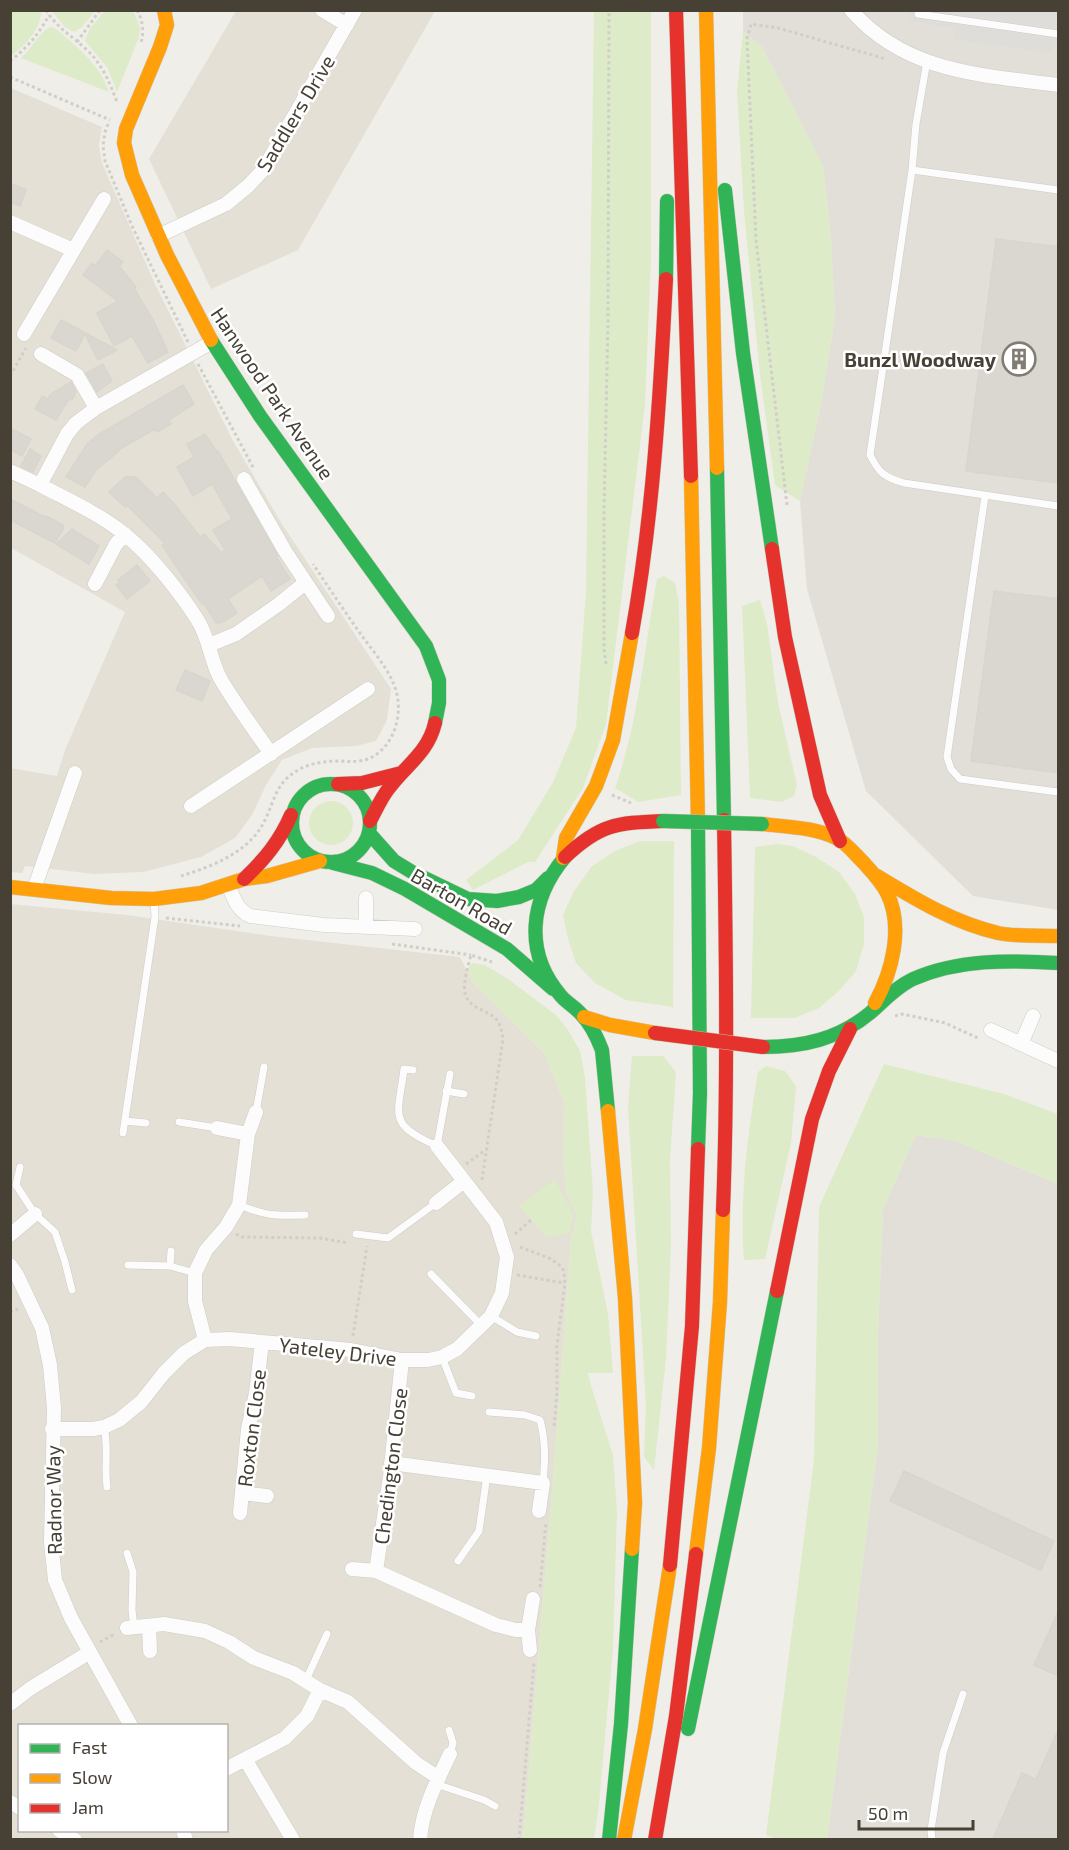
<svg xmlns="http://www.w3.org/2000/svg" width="1069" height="1850" font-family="'Exo 2',sans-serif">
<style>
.residential{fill:#e4e0d6;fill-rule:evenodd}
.industrial{fill:#e2ded8}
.green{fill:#ddebc8}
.parking{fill:#dfddd9}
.building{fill:#dad7d1;stroke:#d8d5cf;stroke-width:1.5}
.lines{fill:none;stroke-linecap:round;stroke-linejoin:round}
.lane-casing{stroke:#ceccc6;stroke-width:8}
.street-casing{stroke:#ceccc6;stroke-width:15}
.fast-casing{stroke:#cfcbc0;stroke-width:15}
.slow-casing{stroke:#cfcbc0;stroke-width:15}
.jam-casing{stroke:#cfcbc0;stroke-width:15}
.path{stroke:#d1ceca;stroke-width:3;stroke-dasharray:3 3;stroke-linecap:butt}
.lane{stroke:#fdfcfc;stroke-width:7}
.street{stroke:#fdfcfc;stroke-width:14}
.fast{stroke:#30b455;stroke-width:14}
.slow{stroke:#ff9f0a;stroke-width:14}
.jam{stroke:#e5322d;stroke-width:14}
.fast-bridge-casing{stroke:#c8bba4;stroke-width:15;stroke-linecap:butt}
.jam-bridge-casing{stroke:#c8bba4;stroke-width:15;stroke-linecap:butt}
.fast-bridge{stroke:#30b455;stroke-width:14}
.jam-bridge{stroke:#e5322d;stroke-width:14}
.labels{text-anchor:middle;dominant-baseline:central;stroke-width:5;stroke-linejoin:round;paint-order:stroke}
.street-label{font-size:20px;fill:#464035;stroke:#fff}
.poi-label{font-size:20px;font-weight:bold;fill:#464035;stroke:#fff;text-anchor:end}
</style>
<rect width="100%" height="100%" fill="#f0eee9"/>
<path class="residential" d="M236 11H435L298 250 211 289 149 159Z
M11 88 102 127 99 145 102 163 155 284 232 439 282 524 391 689 387 720 376 741 356 746 312 748 282 760 266 785 252 815 235 838 201 857 143 872 94 874 25 866 22 873 11 872 10 768 57 776 65 750 125 612 11 548Z
M10 904 127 915 271 936 460 957 473 983 544 1053 564 1102 563 1156 566 1192 577 1216 571 1239 553 1480 523 1839H11ZM20 1726H226V1830H20Z"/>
<path class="industrial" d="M743 11H1058V910L973 896 866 791 807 589 800 501 821 403 835 317 831 239 823 166 762 47 743 31Z
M916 1135 956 1141 1058 1184V1839L827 1840 878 1444V1332L883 1209Z"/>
<path class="green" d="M11 10 41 11C41 30 25 45 11 56Z
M52 11H95L82 27 74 32 65 27Z
M105 11H133L138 21 140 29 139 37 117 92 107 67 85 41 90 28Z
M594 11H651V257L645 404 606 724 583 788 535 862H528L473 890 466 880 518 840 553 782 576 728 586 591Z
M50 27 55 28C76 46 100 64 109 92L21 58C32 49 38 33 50 27Z
M743 31 762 47 823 166 831 239 835 317 821 403 800 501 775 485 760 375 744 211 737 91Z
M664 576 675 583 679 604 681 795 638 802 615 788C639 721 644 649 657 579Z
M760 600 767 624 778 703 797 785 794 796 782 802 750 798 742 606Z
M309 823a22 22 0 1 1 44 0a22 22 0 1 1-44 0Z
M640 841H674L673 1007 626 1000 595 983 576 963 568 939 563 915 574 891 592 866 615 851Z
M777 844 793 846 816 857 839 872 855 894 864 917V944L856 971 839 991 819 1008 795 1018H751L755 847Z
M472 963 485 965 508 979 556 1015 568 1030 580 1051 585 1078 593 1191 591 1231 608 1314 613 1373H588L592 1389 613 1455 617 1511 613 1648 599 1805 594 1839H523L553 1480 571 1239 577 1216 566 1192 563 1156 564 1102 544 1053 473 983 467 971Z
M632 1056H663L676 1072 670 1160 671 1247 666 1358 654 1470 644 1457 646 1405 628 1107Z
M884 1064 1004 1094 1058 1114V1184L956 1141 916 1135 883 1209 878 1332V1444L827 1839H777L766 1835 814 1460 819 1207Z
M766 1066 785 1071 796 1086 791 1143 765 1259 744 1260C739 1200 748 1131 758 1072Z
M555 1179 574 1216 568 1234 546 1237 519 1206Z"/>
<path class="parking" d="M910 11H1057L1051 53 953 39 954 27 909 21Z"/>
<path class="building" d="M10 183 26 190 20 206 10 202Z
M996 239 1059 247V483L966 471Z
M107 250 123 262 119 266 136 287 134 288 153 320 168 352 148 363 132 336 114 346 97 313 118 301 83 275 92 263 95 266Z
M61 320 78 329 117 350 98 360 85 334 76 351 51 338Z
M103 364 112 381 97 392 86 373Z
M71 382 76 392 72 400 69 399 56 420 35 409 42 396 48 399 51 394Z
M183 385 194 404 169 420 171 424 157 432 155 429 118 450 119 451 96 470 85 487 66 477 87 444 99 434Z
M10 428 31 439 22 456 10 449Z
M205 434 217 452 218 451 278 556 276 557 290 579 271 591 262 576 228 599 237 613 221 623H216L204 603 202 604 184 578 162 545 165 543 127 505 125 507 109 492 125 477H136L157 498 163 492 176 506 200 537 204 534 222 553 225 550 213 530 232 519 212 484 193 496 177 467 194 457 187 444Z
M30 449 41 456 33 472 21 466Z
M10 499 45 517 46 516 63 525V529L55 543 10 520Z
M72 529 99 546 89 564 56 544Z
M137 565 150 581 127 599 116 585 120 582 118 580Z
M994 591 1059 599V773L971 761Z
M185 670 210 681 202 701 176 690Z
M904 1471 1054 1541 1041 1570 890 1501Z
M1059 1610V1676L1034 1665Z
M1059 1728V1839H993L1022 1773 1036 1779Z"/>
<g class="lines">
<g class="lane-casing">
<path id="lane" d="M919 10 918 14 1058 34
M927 61 916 124 912 170 870 455C879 473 884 477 904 483L1058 506
M912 170 1058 190
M985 496 947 757 951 769 960 779 1058 792
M413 1070 404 1069C398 1116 387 1124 437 1146L450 1074
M446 1091 464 1094
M256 1112 264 1067
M125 1121 146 1123
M179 1122 217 1128
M123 1133 155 917 154 901
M20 1167 16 1185 35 1214 55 1232 65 1262 72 1290
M239 1205C267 1216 275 1216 305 1215
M356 1234 388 1238 436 1203
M128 1265 170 1266 195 1273
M170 1266 171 1251
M431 1274 482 1326
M491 1316 517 1332 536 1336
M442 1357 456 1393 472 1396
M489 1412 525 1415 540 1420C546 1442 545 1461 543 1483
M104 1427C109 1449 104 1465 107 1487
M127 1553 133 1572 132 1610 134 1627
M458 1561 479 1531 487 1475
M306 1680 327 1634
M449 1730 453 1743 450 1754
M436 1784 484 1800 495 1806
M932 1840 931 1830 943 1753 963 1694"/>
</g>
<g class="street-casing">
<path id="street" d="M322 10 347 25
M851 10C906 73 982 75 1058 85
M10 222 73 250
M158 236 226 204 248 186 263 170 355 10
M24 334 104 199
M212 342 96 408 76 423 67 434 40 485C68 500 98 513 123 533 149 553 179 591 197 619 209 637 210 659 220 678 235 704 254 729 271 754
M41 354 77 375 96 408
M10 471 40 485
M244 479 285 551 328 616
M95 584 116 544 125 534
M209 645 236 634 279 604 305 583
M191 806 368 689
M228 884C233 897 237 910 250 916L324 925 415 929
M34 889 75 773
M366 898V927
M991 1030 1058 1061
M1021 1044 1033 1016
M217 1128 248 1134
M436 1203 464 1181
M10 1235 35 1214
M10 1265 17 1275 42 1328 50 1365 54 1408 51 1542 55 1580 71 1618 131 1726
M205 1340 195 1301V1273L206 1250 226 1227 239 1205 248 1134 256 1112
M402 1360 390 1476 376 1571 496 1625 516 1630H528
M52 1429H93L104 1427 119 1420 141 1402 164 1373 184 1353 205 1340 230 1339 351 1350 402 1360H428L442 1357 457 1349 491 1316 502 1293 507 1257 496 1222 437 1146
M391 1463 543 1483 539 1511
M242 1493 267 1496
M240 1513 248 1429 256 1393 262 1342
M352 1569 376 1571
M149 1626 150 1651
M127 1628 164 1624 205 1631 229 1642 254 1658 293 1673 320 1690 348 1702 416 1763 439 1778
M530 1650 528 1630 533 1599
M10 1704 31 1688 90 1652
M245 1759 293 1840
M226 1769 285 1738 307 1716 320 1690
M10 1802 20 1808
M59 1830 75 1840
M183 1830 186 1840
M420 1840C422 1809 437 1781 450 1754"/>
</g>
<g class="fast-casing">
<path id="fast" d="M725 190 743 353 772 549
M666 279 667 201
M211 340 260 416 426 646 439 680V703L435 723
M717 468 724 820
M292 823a39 39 0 1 1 78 0a39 39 0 1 1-78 0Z
M369 833 394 861 412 872 468 899 497 901 519 897 536 890 548 878
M565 857C530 899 523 952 561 996 567 1003 575 1007 581 1014 591 1024 597 1037 602 1050L608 1111
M333 863 372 873 405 889 507 949 553 989
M763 1047C803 1047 839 1039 870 1013 884 1001 896 987 913 979 958 959 1010 960 1058 963
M698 1149 700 1093 698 822
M688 1729 777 1291
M609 1840 621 1724 632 1549"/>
</g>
<g class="slow-casing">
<path id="slow" d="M164 10 167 25 160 47 126 129 124 143 132 175 167 255 211 340
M706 10 717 468
M691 476 698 822
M762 824C787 827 815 827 838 839 847 844 854 853 862 861 871 871 881 881 887 893 904 927 892 972 875 1003
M563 858 566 838 596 786 613 740 632 633
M877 876C915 899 954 923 998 933 1018 937 1038 935 1058 936
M10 887 111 898 154 899 201 893 244 879 267 876 320 861
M584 1017 610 1025 655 1033
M608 1111 625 1298 635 1503 632 1549
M696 1554 709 1448 720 1302 723 1210
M624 1840 645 1729 670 1565"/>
</g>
<g class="jam-casing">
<path id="jam" d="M676 10 691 476
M772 549 785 637 820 795 840 841
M632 633C653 516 660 398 666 279
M338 784 362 783 401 773
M370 821C376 810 381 798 389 788 406 765 428 753 435 723
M565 857C600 824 616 823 663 821
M244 879C264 860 280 841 291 815
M723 1210C728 1080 726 950 724 820
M777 1291 812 1119 829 1071 850 1029
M670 1565 692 1326 698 1149
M655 1840 676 1716 696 1554"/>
</g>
<path class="path" d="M46 10C57 28 72 36 87 50 102 64 110 83 117 102
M137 10C143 21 144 31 141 43
M77 42 100 10
M10 61C27 48 39 34 49 15
M10 77 110 120
M108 124 105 132 103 146 105 161 132 226 188 342
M198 364 254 469
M10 376 26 348
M787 505 756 240 747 39 751 24 778 28 886 59
M606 664 604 649V511L608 320 609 12 607 10
M612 795 631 803
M181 876C213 866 250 852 265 820 272 806 275 790 286 779 302 764 320 761 341 761 350 762 359 762 368 759 395 748 405 711 394 685 387 667 373 651 362 636 345 612 329 588 313 564
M166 918 240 926
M392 944 471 955
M895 1016 902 1014 945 1023 980 1039
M466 1164 487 1149
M482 1180 503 1039C502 1032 501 1026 497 1020 489 1010 468 1009 465 993 463 982 468 966 471 955L492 962
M236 1234 242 1237 320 1238 348 1243
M515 1234 531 1220
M520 1247 549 1258 562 1267 564 1272 565 1283 557 1345V1392L554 1428
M517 1275 565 1283
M10 1312 18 1309
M353 1336 367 1246
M540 1587 546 1522
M100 1642 115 1634
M519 1840 534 1662"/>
<use href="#lane" class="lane"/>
<use href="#street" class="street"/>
<use href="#fast" class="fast"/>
<use href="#slow" class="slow"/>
<use href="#jam" class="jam"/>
<g class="fast-bridge-casing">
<path id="fast-bridge" d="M663 821 762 824"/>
</g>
<g class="jam-bridge-casing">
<path id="jam-bridge" d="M655 1033 763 1047"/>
</g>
<use href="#fast-bridge" class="fast-bridge"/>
<use href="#jam-bridge" class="jam-bridge"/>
</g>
<defs>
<g id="building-ring" transform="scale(1.725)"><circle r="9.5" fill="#fff" stroke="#827d74" stroke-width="1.5"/><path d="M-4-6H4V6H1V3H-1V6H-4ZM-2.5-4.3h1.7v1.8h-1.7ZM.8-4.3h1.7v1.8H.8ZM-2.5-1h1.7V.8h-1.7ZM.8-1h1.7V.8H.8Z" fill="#827d74"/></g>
</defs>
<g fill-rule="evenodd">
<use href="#building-ring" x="1019" y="359"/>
</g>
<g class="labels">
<g class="street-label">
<text transform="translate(295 113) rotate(-59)">Saddlers Drive</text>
<text transform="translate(273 393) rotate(56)">Hanwood Park Avenue</text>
<text transform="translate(462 901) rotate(30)">Barton Road</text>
<text transform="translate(338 1351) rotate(7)">Yateley Drive</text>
<text transform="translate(251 1428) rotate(-83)">Roxton Close</text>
<text transform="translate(390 1466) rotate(-83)">Chedington Close</text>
<text transform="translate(53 1500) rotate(-91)">Radnor Way</text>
</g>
<g class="poi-label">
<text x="996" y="359">Bunzl Woodway</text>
</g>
</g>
<rect width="1069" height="1850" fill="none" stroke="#464035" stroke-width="24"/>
<rect x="18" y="1724" width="210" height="108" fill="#ffffff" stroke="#b5b3ae" stroke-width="1.5"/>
<rect x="30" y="1744" width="30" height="9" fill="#30b455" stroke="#b5b3ae" stroke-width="1.5"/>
<text x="72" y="1754" font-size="18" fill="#464035">Fast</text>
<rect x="30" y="1774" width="30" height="9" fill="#ff9f0a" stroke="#b5b3ae" stroke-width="1.5"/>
<text x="72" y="1784" font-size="18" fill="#464035">Slow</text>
<rect x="30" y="1804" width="30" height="9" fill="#e5322d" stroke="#b5b3ae" stroke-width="1.5"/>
<text x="72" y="1814" font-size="18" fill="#464035">Jam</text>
<path d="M859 1820v9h114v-9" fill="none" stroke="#464035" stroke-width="3"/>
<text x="868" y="1820" font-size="18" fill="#464035" stroke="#ffffff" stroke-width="4.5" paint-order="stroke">50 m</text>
</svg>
